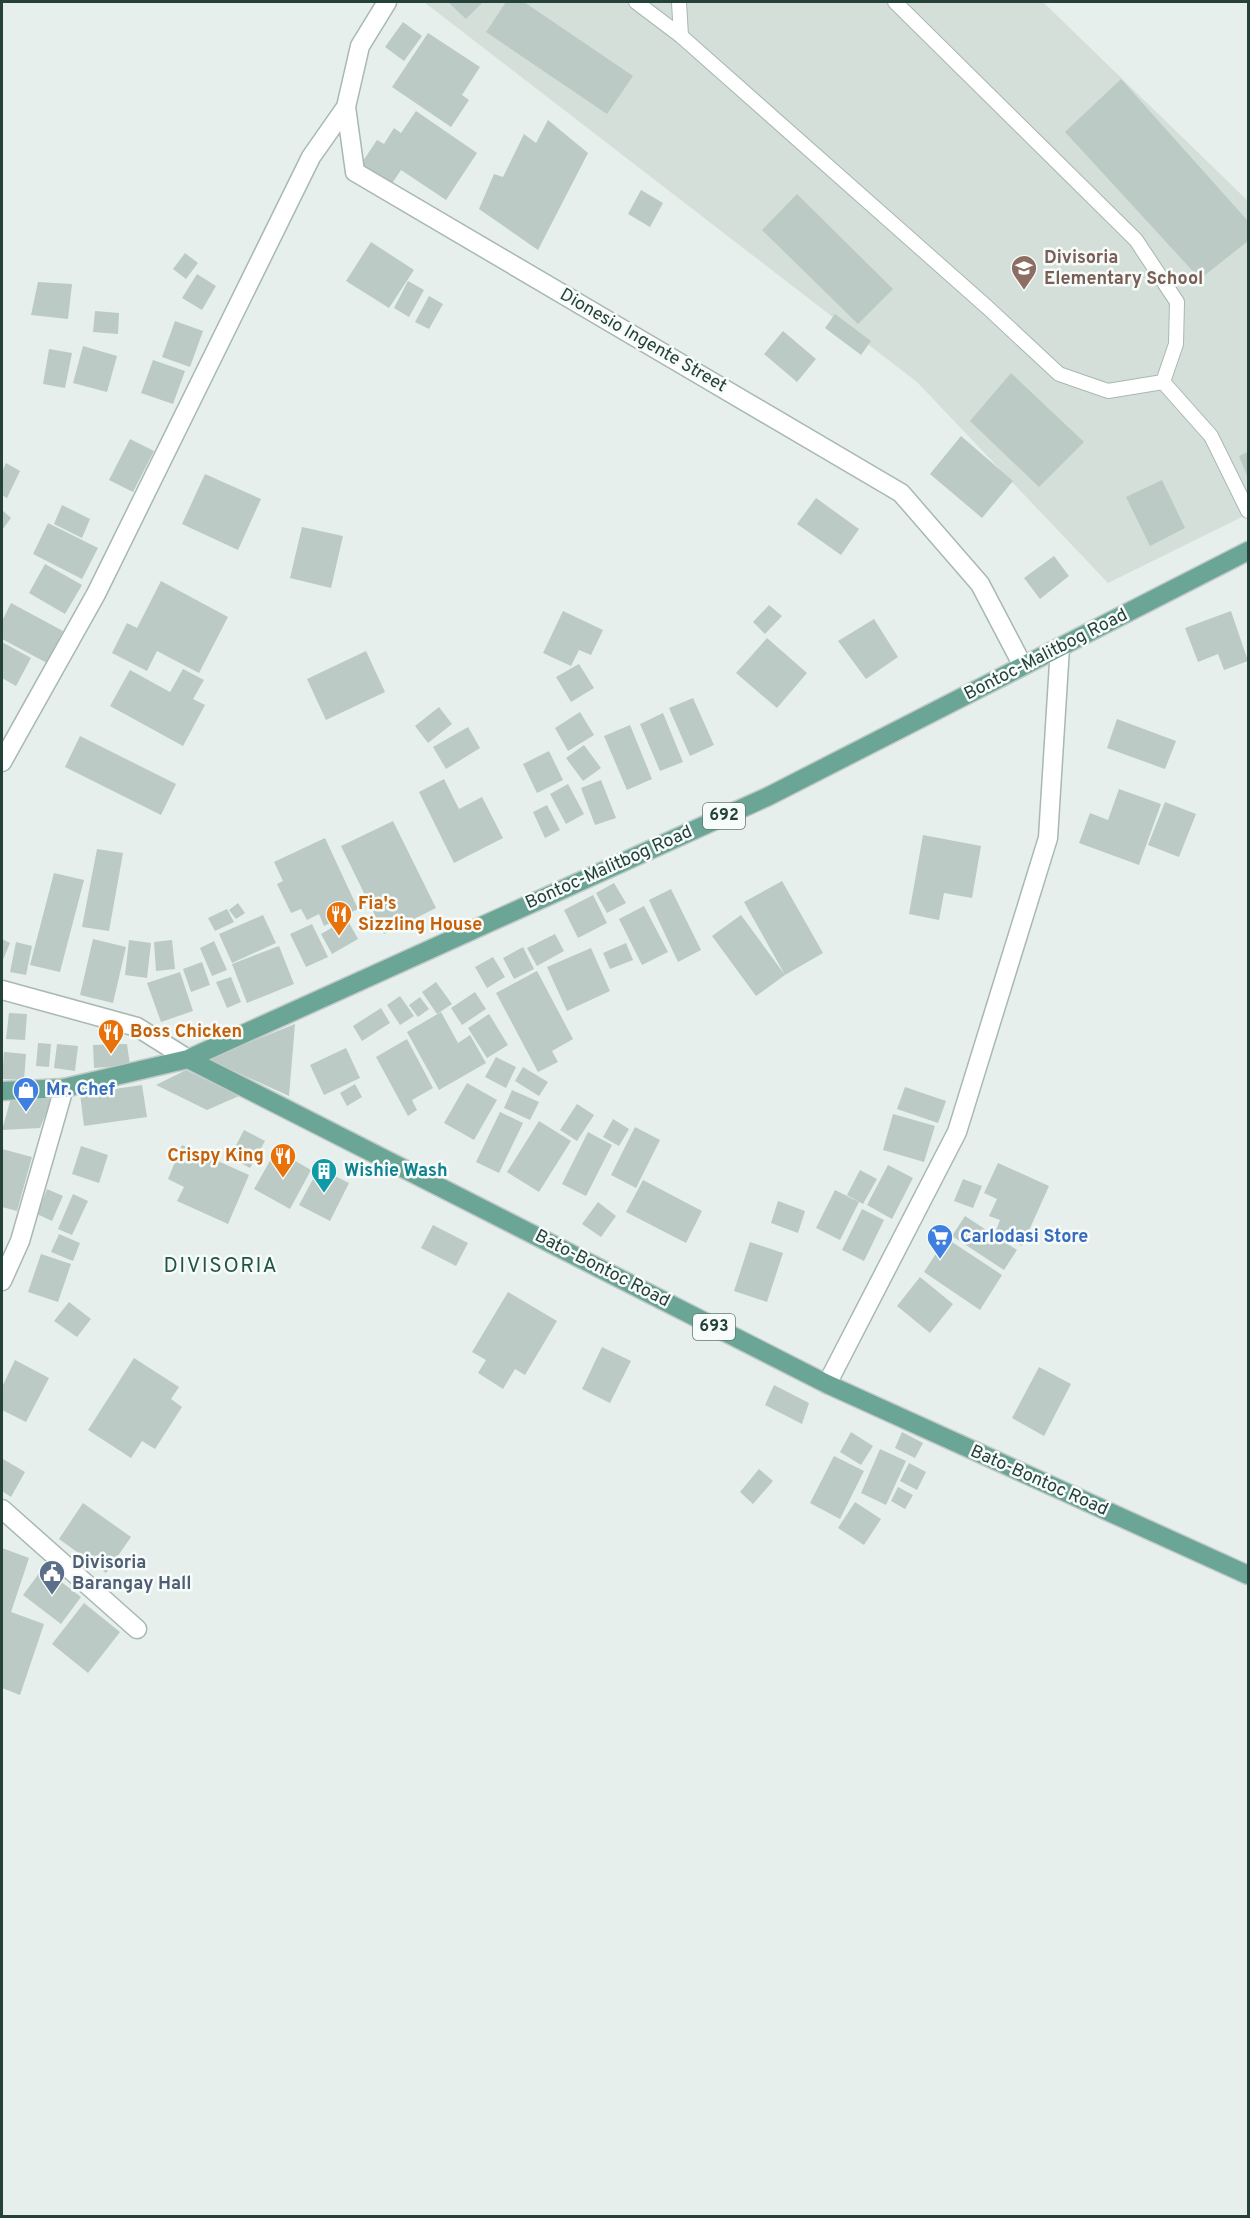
<svg xmlns="http://www.w3.org/2000/svg" width="1250" height="2218" font-family="Overpass,sans-serif">
<style>
.built{fill:#d4dfda}
.building{fill:#bbcac4}
.lines{fill:none;stroke-linecap:round;stroke-linejoin:round}
.lane-casing{stroke:#a8b8b2;stroke-width:16}
.street-casing{stroke:#a8b8b2;stroke-width:21}
.primary-casing{stroke:#c2cac8;stroke-width:21}
.lane{stroke:#fff;stroke-width:14}
.street{stroke:#fff;stroke-width:18}
.primary{stroke:#6aa596;stroke-width:18}
.labels{text-anchor:middle;dominant-baseline:central;stroke-width:5;stroke-linejoin:round;paint-order:stroke}
.shield{fill:#f7fbf9;stroke:#637a73;stroke-width:1.5}
.shield-label{font-size:16px;font-weight:bold;fill:#24423a}
.education-label{font-size:18px;font-weight:bold;fill:#785e54;stroke:#f7fbf9;text-anchor:start}
.street-label{font-size:18px;fill:#24423a;stroke:#f7fbf9}
.food-label{font-size:18px;font-weight:bold;fill:#c56008;stroke:#f7fbf9;text-anchor:start}
.shop-label{font-size:18px;font-weight:bold;fill:#366cbe;stroke:#f7fbf9;text-anchor:start}
.culture-label{font-size:18px;font-weight:bold;fill:#0d838f;stroke:#f7fbf9;text-anchor:start}
.service-label{font-size:18px;font-weight:bold;fill:#4e5e75;stroke:#f7fbf9;text-anchor:start}
.quarter-label{font-size:21px;letter-spacing:1.5px;fill:#1f5548;stroke:#f7fbf9}
</style>
<rect width="100%" height="100%" fill="#e6efeb"/>
<path class="built" d="M424 2H1043L1248 201V514L1108 583 917 382Z"/>
<path class="building" d="M448 2H483L466 19Z
M506 2H524L633 76 607 114 486 32Z
M403 22 422 36 404 61 385 47Z
M428 33 480 67 462 95 469 100 451 127 392 87Z
M1121 79 1248 221V241L1200 279 1065 132Z
M416 111 477 153 446 200 401 170 391 185 361 164 377 140 384 144 394 128 401 133Z
M548 120 588 153 538 250 479 209 494 174 503 177 524 134 536 143Z
M641 190 663 203 650 227 628 214Z
M797 194 893 289 858 324 762 230Z
M371 242 414 270 389 308 346 281Z
M185 253 198 263 186 279 173 269Z
M197 274 216 286 202 310 182 298Z
M408 281 424 290 409 317 394 308Z
M38 282 72 284 68 319 31 315Z
M429 296 443 304 429 329 415 322Z
M95 311 119 313 118 334 93 332Z
M835 314 871 341 861 355 825 328Z
M175 321 203 331 190 367 162 357Z
M783 331 816 359 797 382 764 354Z
M83 346 117 356 107 392 73 383Z
M49 349 72 353 65 388 43 384Z
M153 360 185 371 173 404 141 393Z
M1011 373 1084 442 1039 487 970 421Z
M961 436 1013 481 982 518 930 474Z
M130 439 154 451 133 492 109 480Z
M1248 452V478L1239 456Z
M6 463 20 471 7 498 2 495V472Z
M205 474 261 499 238 550 182 524Z
M1162 480 1185 528 1150 546 1126 497Z
M816 498 859 529 841 555 797 524Z
M62 505 90 519 82 538 54 524Z
M2 510 11 518 2 530Z
M48 523 98 548 82 579 33 554Z
M302 527 343 536 331 588 290 578Z
M1054 556 1069 576 1040 599 1024 578Z
M45 564 82 585 65 614 29 593Z
M161 581 228 617 199 673 157 651 147 671 112 653 127 623 137 628Z
M11 603 63 631 47 663 2 639V621Z
M769 605 782 616 765 634 753 622Z
M563 611 603 630 591 655 579 650 571 666 543 653Z
M1231 611 1248 661 1224 670 1218 654 1198 662 1185 628Z
M874 619 898 657 866 679 838 641Z
M767 638 807 673 777 708 736 673Z
M2 642 31 658 16 686 2 678Z
M366 651 385 692 326 720 307 679Z
M579 664 594 688 571 702 556 677Z
M183 669 204 680 193 699 205 705 183 746 110 706 130 670 170 692Z
M693 698 714 745 690 756 669 708Z
M439 707 452 724 428 743 415 726Z
M580 712 594 735 568 751 555 728Z
M663 713 683 762 660 771 640 724Z
M1117 719 1176 741 1165 769 1107 748Z
M630 725 652 779 627 790 604 736Z
M468 727 480 748 446 769 433 747Z
M80 736 176 784 161 815 65 767Z
M584 745 601 768 583 781 566 758Z
M549 751 563 780 537 793 523 764Z
M444 779 459 809 482 797 503 838 454 863 419 792Z
M601 780 616 818 595 825 581 788Z
M568 784 584 814 566 824 550 794Z
M1119 789 1161 804 1139 865 1079 843 1090 813 1108 820Z
M1165 802 1196 814 1179 857 1148 845Z
M547 805 560 830 545 838 533 812Z
M393 821 436 908 384 934 341 846Z
M923 835 981 846 972 898 944 893 939 920 909 914Z
M325 838 358 909 324 926 319 914 307 920 301 909 291 913 277 884 283 881 274 862Z
M97 849 123 853 109 931 82 927Z
M54 873 84 880 60 972 30 965Z
M782 881 823 953 785 975 744 902Z
M614 883 626 903 607 913 596 893Z
M671 889 701 950 678 962 649 900Z
M593 895 607 923 578 938 564 910Z
M238 903 245 913 236 919 229 910Z
M644 906 668 952 642 965 619 919Z
M227 909 234 922 215 931 208 918Z
M263 915 276 943 232 963 219 934Z
M741 915 785 975 756 996 712 936Z
M347 919 358 939 332 954 321 934Z
M312 924 328 957 306 967 290 934Z
M555 934 564 951 537 966 527 948Z
M2 939 10 943 2 962Z
M93 939 126 947 113 1003 80 995Z
M129 940 151 943 147 978 125 975Z
M172 940 175 969 156 971 154 942Z
M214 941 227 970 212 976 200 948Z
M16 942 32 946 26 975 10 972Z
M626 943 633 960 610 969 603 953Z
M279 946 294 984 247 1003 232 964Z
M523 947 534 969 514 979 503 958Z
M591 948 610 991 567 1011 547 967Z
M493 957 505 977 487 988 475 967Z
M202 962 210 985 191 992 183 969Z
M537 971 573 1039 552 1051 558 1062 538 1072 496 993Z
M180 972 193 1011 161 1022 147 983Z
M231 977 241 1002 227 1008 216 982Z
M436 982 452 1004 437 1014 422 992Z
M475 992 486 1009 462 1025 451 1008Z
M400 996 414 1016 400 1025 387 1005Z
M420 997 429 1009 418 1017 409 1005Z
M381 1008 390 1023 362 1041 353 1026Z
M441 1012 458 1043 470 1035 486 1063 439 1090 407 1032Z
M9 1013 27 1014 25 1040 6 1039Z
M489 1014 508 1045 487 1058 468 1028Z
M295 1024 289 1096 208 1059Z
M407 1039 433 1088 412 1100 417 1110 408 1116 376 1057Z
M38 1043 51 1044 49 1067 36 1066Z
M57 1044 78 1046 75 1071 54 1068Z
M127 1044 130 1065 94 1068 93 1045Z
M346 1048 360 1078 324 1095 310 1065Z
M4 1052 26 1054 24 1080 2 1079Z
M496 1057 516 1067 506 1088 485 1077Z
M523 1067 548 1082 539 1096 515 1081Z
M186 1070 239 1096 207 1110 156 1085Z
M467 1083 497 1100 474 1140 444 1123Z
M355 1084 362 1097 347 1106 340 1093Z
M142 1085 147 1117 84 1126 80 1094Z
M905 1087 946 1101 938 1123 897 1109Z
M512 1090 539 1102 530 1120 504 1108Z
M53 1097 40 1128 2 1130 11 1098Z
M577 1104 594 1115 577 1141 560 1130Z
M500 1112 523 1123 499 1173 476 1162Z
M893 1114 935 1126 924 1162 883 1150Z
M613 1119 629 1129 619 1146 603 1137Z
M539 1121 571 1141 539 1192 507 1172Z
M635 1127 660 1140 636 1188 611 1175Z
M244 1130 265 1141 250 1168 230 1157Z
M588 1132 612 1145 586 1196 562 1184Z
M182 1145 249 1175 228 1224 177 1201 184 1187 168 1179Z
M81 1146 108 1155 99 1183 72 1174Z
M2 1149 32 1157 17 1211 2 1207Z
M276 1150 311 1170 290 1209 254 1189Z
M998 1163 1049 1186 1022 1246 995 1233 1000 1220 989 1216 997 1199 984 1193Z
M888 1165 913 1178 892 1219 867 1205Z
M319 1168 349 1183 330 1221 299 1205Z
M860 1170 877 1179 863 1204 847 1195Z
M963 1179 982 1186 973 1208 954 1201Z
M643 1180 702 1211 686 1243 626 1212Z
M47 1189 63 1196 52 1221 37 1214Z
M835 1190 859 1202 840 1240 816 1228Z
M73 1194 88 1201 72 1235 58 1229Z
M778 1201 805 1211 798 1233 771 1223Z
M598 1202 616 1216 601 1237 582 1224Z
M862 1209 884 1220 864 1261 842 1250Z
M965 1216 1017 1250 1004 1270 952 1236Z
M433 1225 468 1243 456 1266 421 1248Z
M59 1234 80 1243 73 1261 51 1252Z
M946 1238 1002 1275 980 1310 924 1272Z
M750 1242 783 1253 767 1302 734 1291Z
M41 1254 71 1264 58 1302 28 1292Z
M920 1277 953 1304 930 1333 897 1306Z
M508 1292 557 1321 525 1375 515 1369 503 1389 478 1373 486 1360 472 1352Z
M69 1302 91 1319 77 1337 54 1321Z
M602 1347 631 1361 610 1403 582 1389Z
M134 1358 179 1387 171 1399 182 1407 155 1449 142 1441 131 1458 88 1430Z
M15 1360 49 1378 26 1422 2 1410V1387Z
M1039 1367 1071 1384 1044 1436 1012 1418Z
M774 1385 809 1403 802 1424 765 1405Z
M851 1432 873 1446 861 1465 840 1452Z
M902 1432 923 1443 915 1458 895 1448Z
M880 1449 906 1461 886 1505 861 1493Z
M834 1456 864 1471 840 1519 810 1503Z
M3 1459 25 1472 11 1497 2 1491V1462Z
M909 1463 926 1472 917 1490 900 1481Z
M759 1469 773 1481 753 1504 740 1492Z
M898 1487 913 1495 905 1509 891 1501Z
M855 1502 881 1519 864 1545 838 1528Z
M83 1503 131 1537 106 1573 59 1539Z
M2 1548 29 1558 11 1612 44 1624 20 1695 2 1688Z
M43 1568 81 1597 61 1624 23 1595Z
M84 1603 120 1632 88 1673 52 1644Z"/>
<g class="lines">
<g class="lane-casing">
<path id="lane" d="M636 2 681 36 987 307 1059 374 1108 391 1163 382 1211 436 1248 511
M679 2 681 36
M895 2 1136 240 1177 302 1176 344 1163 382"/>
</g>
<g class="street-casing">
<path id="street" d="M387 2 360 46 346 107 355 172 901 493 980 584 1023 666
M2 762 96 594 311 157 346 107
M2 990 137 1027 188 1059
M2 1281 20 1241 64 1088
M827 1384 957 1132 1048 838 1060 647
M2 1509 137 1629"/>
</g>
<g class="primary-casing">
<path id="primary" d="M188 1059 827 1384 1248 1575
M2 1091 64 1088 188 1059 769 796 1248 551"/>
</g>
<use href="#lane" class="lane"/>
<use href="#street" class="street"/>
<use href="#primary" class="primary"/>
</g>
<defs>
<g id="school-pin" transform="scale(1.35)"><path d="M0 17L-7.5 6A9.5 9.5 0 1 1 7.5 6Z" fill="#8d6e63" stroke="#f7fbf9"/><path d="M0-5L7-2L0 1L-7-2ZM-4 1L0 2.5L4 1V4Q0 6-4 4Z" fill="#fff"/></g>
<g id="restaurant-pin" transform="scale(1.35)"><path d="M0 17L-7.5 6A9.5 9.5 0 1 1 7.5 6Z" fill="#e8710a" stroke="#f7fbf9"/><path d="M-5-6h1v4h1v-4h1v4h1v-4h1v5L-1.5 .5V6h-2V.5L-5-1ZM5-6V6H3V1.5H1.5Q1.5-4 5-6Z" fill="#fff"/></g>
<g id="shop-pin" transform="scale(1.35)"><path d="M0 17L-7.5 6A9.5 9.5 0 1 1 7.5 6Z" fill="#3f7fe0" stroke="#f7fbf9"/><path d="M-5-2.5h2.3a2.7 3.5 0 0 1 5.4 0H5L5.5 6h-11ZM-1.5-2.5h3a1.5 2.3 0 0 0-3 0Z" fill="#fff"/></g>
<g id="building-pin" transform="scale(1.35)"><path d="M0 17L-7.5 6A9.5 9.5 0 1 1 7.5 6Z" fill="#0f9aa8" stroke="#f7fbf9"/><path d="M-4-6H4V6H1V3H-1V6H-4ZM-2.5-4.3h1.7v1.8h-1.7ZM.8-4.3h1.7v1.8H.8ZM-2.5-1h1.7V.8h-1.7ZM.8-1h1.7V.8H.8Z" fill="#fff"/></g>
<g id="supermarket-pin" transform="scale(1.35)"><path d="M0 17L-7.5 6A9.5 9.5 0 1 1 7.5 6Z" fill="#3f7fe0" stroke="#f7fbf9"/><path d="M-6-5.5h2.5l.6 2H6L4.5 2H-2.5L-4.4-4H-6ZM-1.5 3.2a1.3 1.3 0 1 0 .1 0ZM3 3.2a1.3 1.3 0 1 0 .1 0Z" fill="#fff"/></g>
<g id="civic-pin" transform="scale(1.35)"><path d="M0 17L-7.5 6A9.5 9.5 0 1 1 7.5 6Z" fill="#5c6f8a" stroke="#f7fbf9"/><path d="M-.6-6.5H3V-4.5H.6V-3L4-1V1h2V6H-6V1h2V-1L-.6-3ZM-1.2 2.5V6h2.4V2.5Z" fill="#fff"/></g>
</defs>
<g fill-rule="evenodd">
<use href="#school-pin" x="1024" y="268"/>
<use href="#restaurant-pin" x="339" y="914"/>
<use href="#restaurant-pin" x="111" y="1032"/>
<use href="#shop-pin" x="26" y="1090"/>
<use href="#restaurant-pin" x="283" y="1156"/>
<use href="#building-pin" x="324" y="1171"/>
<use href="#supermarket-pin" x="940" y="1237"/>
<use href="#civic-pin" x="52" y="1573"/>
</g>
<g class="labels">
<g class="shield">
<rect x="703" y="803" width="42" height="26" rx="4.5"/>
<rect x="693" y="1314" width="42" height="26" rx="4.5"/>
</g>
<g class="shield-label">
<text x="724" y="816">692</text>
<text x="714" y="1327">693</text>
</g>
<g class="education-label">
<text x="1044" y="258">Divisoria<tspan x="1044" dy="21">Elementary School</tspan></text>
</g>
<g class="street-label">
<text transform="translate(643 341) rotate(30)">Dionesio Ingente Street</text>
<text transform="translate(1046 655) rotate(-27)">Bontoc-Malitbog Road</text>
<text transform="translate(609 868) rotate(-24)">Bontoc-Malitbog Road</text>
<text transform="translate(602 1269) rotate(27)">Bato-Bontoc Road</text>
<text transform="translate(1039 1481) rotate(24)">Bato-Bontoc Road</text>
</g>
<g class="food-label">
<text x="358" y="904">Fia's<tspan x="358" dy="21">Sizzling House</tspan></text>
<text x="130" y="1032">Boss Chicken</text>
<text x="264" y="1156" text-anchor="end">Crispy King</text>
</g>
<g class="shop-label">
<text x="46" y="1090">Mr. Chef</text>
<text x="960" y="1237">Carlodasi Store</text>
</g>
<g class="culture-label">
<text x="344" y="1171">Wishie Wash</text>
</g>
<g class="service-label">
<text x="72" y="1563">Divisoria<tspan x="72" dy="21">Barangay Hall</tspan></text>
</g>
<g class="quarter-label">
<text x="221" y="1266">DIVISORIA</text>
</g>
</g>
<rect width="1250" height="2218" fill="none" stroke="#24423a" stroke-width="6"/>
</svg>
